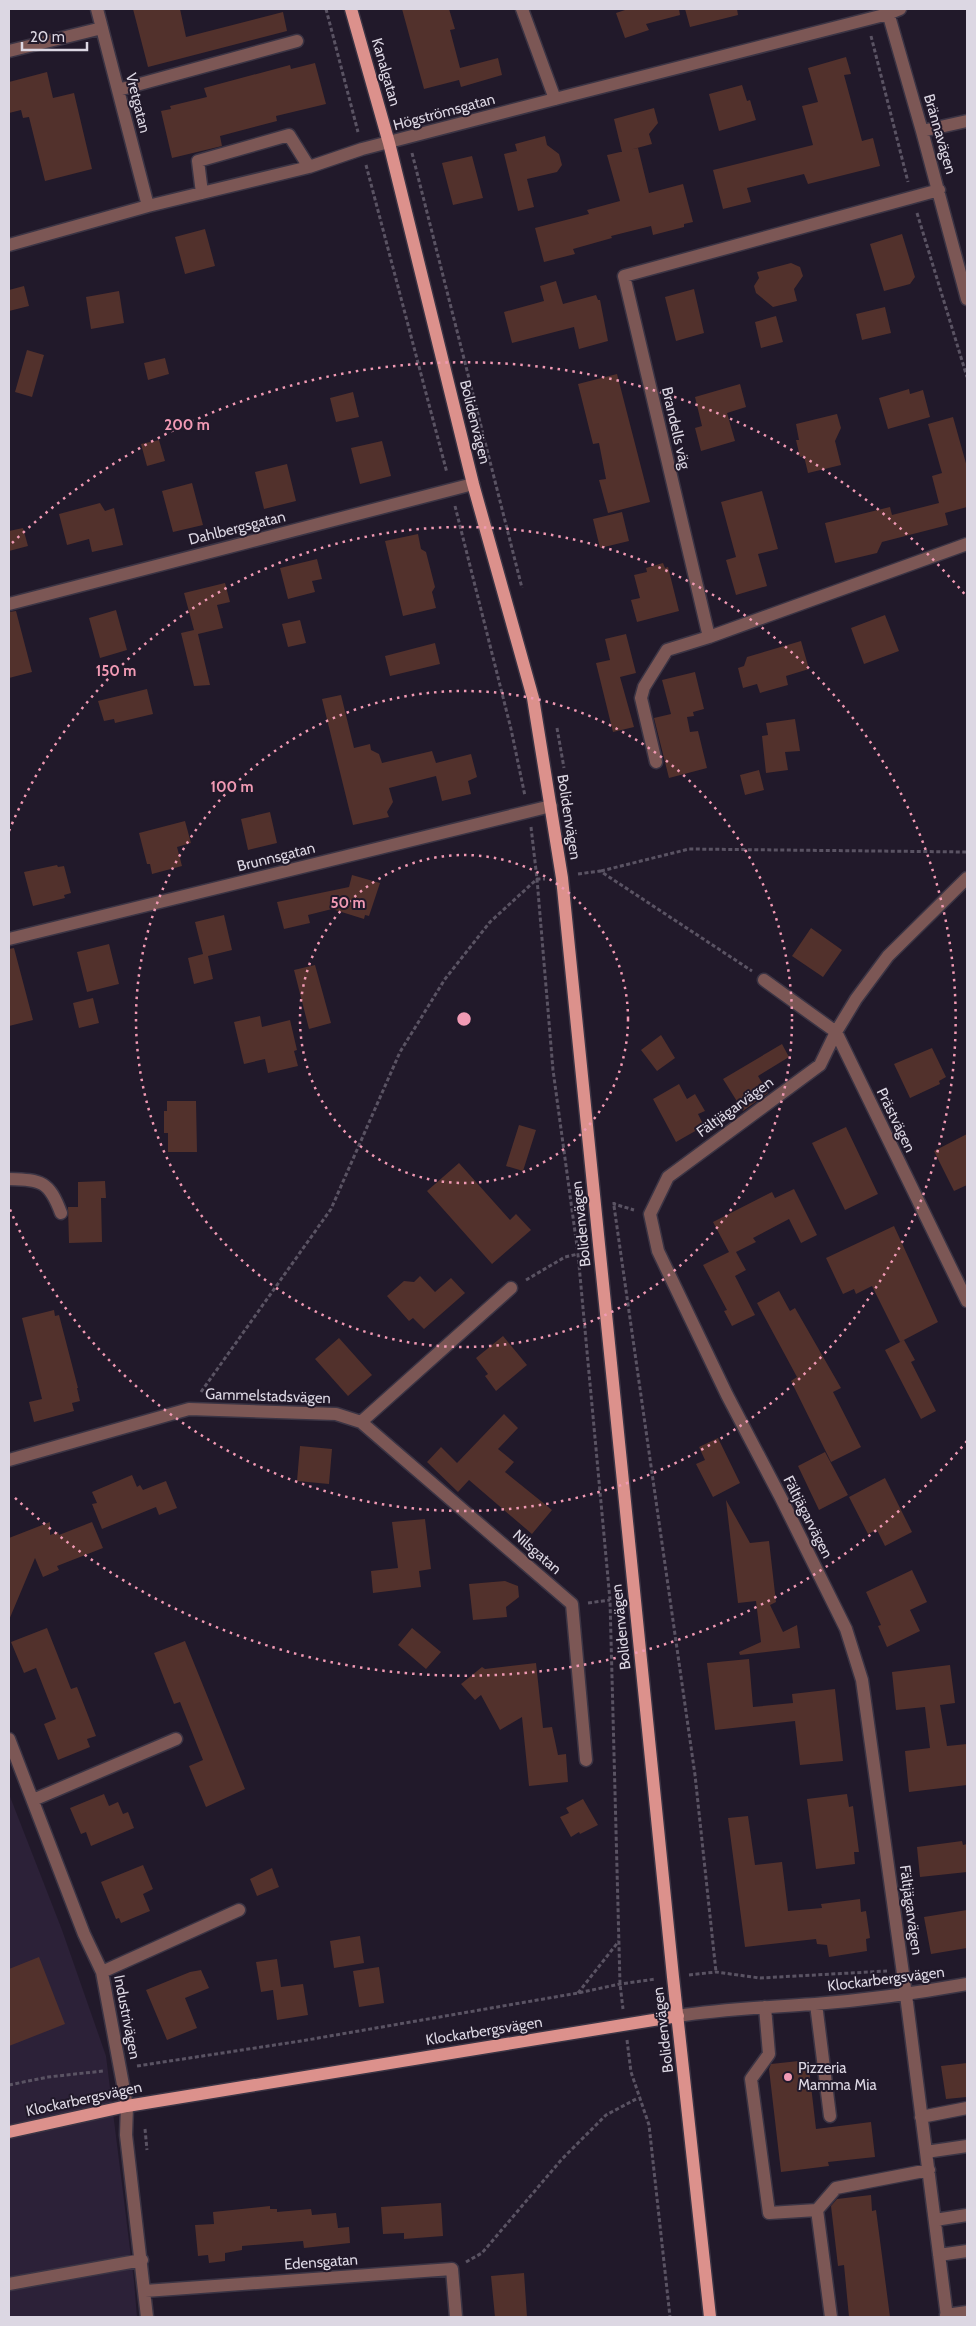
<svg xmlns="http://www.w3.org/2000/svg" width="976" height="2326" font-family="Cabin,sans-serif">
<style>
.built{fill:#2c2138}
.building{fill:#52312c}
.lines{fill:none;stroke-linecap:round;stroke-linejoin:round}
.minor-casing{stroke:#3b3444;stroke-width:15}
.major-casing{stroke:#3b3444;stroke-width:15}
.path{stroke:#5a5363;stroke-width:3;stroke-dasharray:4 2.5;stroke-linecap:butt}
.minor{stroke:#7c5755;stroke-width:12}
.major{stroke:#dc918c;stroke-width:12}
.ring{fill:none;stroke:#f19ab4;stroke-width:2.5;stroke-dasharray:2.5 5}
.poi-dot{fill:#f19ab4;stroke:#21192a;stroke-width:2}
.labels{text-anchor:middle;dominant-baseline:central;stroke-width:4;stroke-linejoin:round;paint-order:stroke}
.street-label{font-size:15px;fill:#dcd7e3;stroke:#21192a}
.poi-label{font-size:15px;fill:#dcd7e3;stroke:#21192a;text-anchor:start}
.centre{fill:#f19ab4;stroke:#21192a;stroke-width:2.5}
.ring-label{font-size:15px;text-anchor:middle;font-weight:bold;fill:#f19ab4;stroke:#21192a;stroke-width:4;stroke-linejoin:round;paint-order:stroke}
</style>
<rect width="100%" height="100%" fill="#21192a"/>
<path class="built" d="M9 1794 62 1930 106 2056 134 2281 137 2317H9Z"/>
<path class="building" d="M133 9H180L186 37 283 12 287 31 148 67Z
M402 9H449L455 29 450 30 460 68 498 58 502 75 461 87 459 80 424 89Z
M628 9H679L680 15 646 24 649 30 625 38 616 13Z
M685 9H737L738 15 690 27Z
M846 57 851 74 844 75 862 141 873 138 880 166 808 184 804 174 747 188 751 202 723 209 713 170 813 145 802 106 818 102 808 68Z
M315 63 326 104 276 116 277 121 220 136 222 146 172 158 161 111 171 109 170 106 207 97 204 88 290 65 291 69Z
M47 72 53 98 74 93 92 169 45 181 29 117 23 118 21 110 9 113V82Z
M742 85 747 101 750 100 756 120 719 131 709 94Z
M654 108 658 123 649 134 652 144 622 152 614 119Z
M545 136 547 145 559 154 562 165 557 172 527 179 534 207 518 211 504 154 517 151 515 144Z
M638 148 649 193 683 184 693 222 684 224V227L653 235 651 226 611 236 612 238 573 249 575 254 544 262 535 228 589 214 587 210 620 201 607 155Z
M472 156 483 198 453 205 442 163Z
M205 229 215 266 185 274 175 237Z
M902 234 915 277 910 284 884 291 870 244Z
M791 263 800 267 803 276 794 289 797 301 773 307 756 293 754 286 759 278 757 272Z
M556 281 563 304 596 295 598 300H600L608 341 579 349 574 327 512 343 504 312 544 301 540 286Z
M24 286 29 306 9 311V290Z
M694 289 704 333 676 341 665 297Z
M119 291 124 323 91 329 86 297Z
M885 307 891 333 862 340 856 314Z
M776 316 783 342 761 348 755 322Z
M27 350 44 355 32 397 15 392Z
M165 358 169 374 148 380 144 363Z
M617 374 650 502 608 513 599 480 606 479 599 443 593 444 578 384Z
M740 384 746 407 727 413 735 441 701 451 695 428 702 426 695 397Z
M909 389 910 394 923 390 930 417 888 429 879 398Z
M353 392 359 417 336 422 330 398Z
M837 414 841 428 835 441 841 465 808 473 804 456 800 457 796 440H799L796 424Z
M953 417 967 467V507L945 513 948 525 882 542 877 553 835 563 825 523 890 507 892 515 939 503 932 476 942 473 928 424Z
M159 440 165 461 147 466 141 444Z
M382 441 391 476 360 484 351 448Z
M287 464 296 501 264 509 255 472Z
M192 483 203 525 173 532 162 491Z
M762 491 778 549 758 554 767 586 736 595 726 560 736 557 721 502Z
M100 503 105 511 114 508 123 545 92 552 89 539 67 545 59 514Z
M622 512 629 541 600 548 593 519Z
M23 528 28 546 9 551V531Z
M418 534 421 549 426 552 435 587 432 592 436 608 403 616 385 541Z
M317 559 322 579 312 581 315 592 288 599 280 568Z
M663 563 665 568 668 567 679 611 637 622 631 600 640 598 634 575 647 572 646 568Z
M225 583 230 602 217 605 223 628 198 634 210 685 194 686 181 633 194 630 184 593Z
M116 610 127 650 100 658 89 618Z
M16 611 32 672 9 678V612Z
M885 615 899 651 864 664 851 628Z
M300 620 306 643 288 647 282 624Z
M626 634 636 673 620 677 634 727 613 732 596 663 610 660 605 639Z
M801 641 809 669 786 676 788 685 763 692 760 693 757 684 743 688 738 668 744 666 747 657Z
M435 643 440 664 390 676 385 656Z
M695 672 704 709 693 712 694 716 687 717 690 732 698 731 707 768 669 778 654 718 671 714 662 680Z
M147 689 153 714 115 723 114 719 104 721 98 701Z
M341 695 354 748 370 744 371 750 379 754 382 763 432 751 436 763 471 754 477 777 468 781 471 794 442 801 436 776 389 788 393 802 387 812 389 817 353 825 322 699Z
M795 719 800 751 785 752 788 770 766 773 762 736 768 735 766 723Z
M759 770 764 790 745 795 740 775Z
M270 812 277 843 248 850 241 819Z
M185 821 191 843 177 847 182 866 152 874 150 864H147L139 833Z
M57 865 58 867 64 866 71 893 64 895 65 898 33 906 24 872Z
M352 875 380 883 369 916 365 915 364 919 332 909 308 915 310 923 284 929 277 902 349 887Z
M224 915 232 950 208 956 213 979 194 984 188 958 203 954 195 922Z
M811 928 842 950 823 977 792 956Z
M109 944 119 984 87 992 77 952Z
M14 948 33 1020 9 1026V949Z
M315 965 331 1023 309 1029 294 970Z
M93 998 99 1023 79 1028 73 1003Z
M260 1016 262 1027 290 1020 297 1050 294 1051 298 1066 268 1073 265 1059 244 1064 234 1022Z
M661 1035 675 1058 657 1071 641 1050Z
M782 1044 789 1057 758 1076 768 1093 743 1111 723 1079Z
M932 1048 946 1077 939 1081 940 1084 910 1098 894 1064Z
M679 1084 687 1099 695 1094 705 1111 698 1114 704 1126 676 1142 653 1099Z
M167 1101H196L197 1152H168V1133H164V1111H167Z
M519 1125 536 1130 523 1171 506 1166Z
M846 1127 878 1194 845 1210 812 1143Z
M967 1134V1185L954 1191 934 1151Z
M459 1163 510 1220 516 1214 531 1230 492 1264 427 1191Z
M105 1181 106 1198H101L102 1242 69 1243 68 1207H78V1182Z
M794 1189 817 1235 801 1243 789 1219 753 1238 756 1242 736 1252 746 1270 735 1276 755 1315 732 1326 724 1311 727 1310 703 1265 729 1252 713 1222 772 1192 775 1198Z
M894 1226 938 1322 900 1342 872 1286 856 1294 854 1289 843 1294 826 1258Z
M420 1276 435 1292 451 1278 465 1293 424 1329 413 1318 409 1321 387 1296 404 1281 414 1282Z
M779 1291 790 1311 795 1308 841 1388 833 1392 861 1447 831 1462 791 1381 797 1377 757 1303Z
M54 1310 55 1316 59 1315 78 1388H77L80 1401 72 1403 74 1411 34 1422 29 1402 42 1399 22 1318Z
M503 1336 527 1365 496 1391 485 1376 488 1374 476 1358Z
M339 1338 372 1375 348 1396 315 1359Z
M904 1340 915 1360 911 1362 936 1411 921 1419 885 1350Z
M504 1414 518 1428 498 1449 514 1462 505 1472 552 1510 532 1534 469 1480 458 1492 427 1462 441 1447 457 1463Z
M718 1438 740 1483 713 1497 696 1464 705 1460 699 1447Z
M300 1446 332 1449 329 1484 297 1481Z
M825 1452 848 1495 819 1510 798 1466Z
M132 1475 137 1487 140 1485 143 1490 166 1481 177 1508 159 1515 156 1507 102 1529 92 1504 97 1503 92 1492Z
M885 1478 912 1532 885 1546 877 1530 868 1534 849 1497Z
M726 1500 750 1543 769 1541 776 1602 770 1605 783 1632 797 1625 800 1648 740 1655 739 1652 761 1642 756 1601 738 1603Z
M425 1519 431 1569 419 1571 421 1587 373 1593 371 1571 398 1568 392 1522Z
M50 1522V1535L58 1532 59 1535 92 1522 103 1548 57 1566 59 1570 43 1577 35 1558 9 1620V1538Z
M912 1570 927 1602 910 1610 920 1631 887 1647 878 1626 881 1625 866 1592Z
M505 1581 518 1586 519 1597 506 1607 507 1617 473 1620 469 1584Z
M47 1628 71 1689 77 1687 96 1736 87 1739 90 1747 58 1760 44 1724 56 1719 36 1668 24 1673 11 1642Z
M412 1628 441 1652 426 1669 398 1645Z
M185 1641 245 1789 206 1807 189 1766 203 1760 180 1702 174 1704 154 1653Z
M749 1659 753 1707 793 1703 792 1694 835 1689 843 1761 800 1765 795 1721 715 1730 707 1663Z
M536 1663 543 1728 552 1727 558 1755 566 1754 568 1782 529 1786 522 1717 500 1730 481 1695 475 1700 461 1684 482 1667 485 1669Z
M950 1665 955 1703 940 1705 947 1746 967 1744V1785L909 1792 905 1751 930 1748 925 1707 896 1710 892 1672Z
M104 1794 109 1806 118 1802 123 1814 128 1812 134 1828 91 1846 86 1832 81 1834 70 1808Z
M847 1794 849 1807 853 1806 859 1852H854L855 1864 816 1869 807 1799Z
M583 1799 598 1825 580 1834 579 1832 571 1837 560 1817 569 1813 566 1808Z
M748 1816 755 1865 782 1862 788 1911 822 1908 821 1904 860 1899 861 1912 866 1911 870 1938 866 1939 867 1951 829 1957 827 1945 817 1944 816 1939 745 1947 728 1818Z
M962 1841 963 1845 967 1844V1872L920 1877 917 1847Z
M143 1865 153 1889 143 1894 150 1911 121 1923 119 1918 116 1919 101 1882Z
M272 1868 279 1887 257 1896 250 1879Z
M967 1910V1948L931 1954 924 1917Z
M360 1936 364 1963 334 1968 330 1941Z
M39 1957 65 2024 9 2046V1969Z
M277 1959 281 1987 303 1984 308 2015 277 2020 273 1990 261 1992 256 1962Z
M379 1967 384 2003 359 2007 353 1971Z
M201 1970 209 1988 185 1998 197 2028 167 2040 146 1990 190 1972Z
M808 2060 816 2129 871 2122 875 2157 828 2162 829 2166 781 2172 769 2069 771 2064Z
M967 2063V2097L946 2099 941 2066Z
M871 2195 872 2211 876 2210 890 2317H849L844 2265 838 2266 831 2206 837 2199Z
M441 2203 443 2236 404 2239V2233L383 2234 381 2207Z
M270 2206V2209H277V2212L311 2209 312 2215 336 2213 338 2228 349 2227 350 2243 304 2248 303 2241 242 2246V2250L225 2253V2261L209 2263 208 2255 198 2256 195 2225 214 2224 213 2212Z
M524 2273 527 2317H495L491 2276Z"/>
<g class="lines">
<g class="minor-casing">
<path id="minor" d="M97 9 148 206
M522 9 555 99
M887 9 922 131 967 299
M9 51 102 28
M118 90 297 41
M922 131 967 121
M939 190 624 276 709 637 967 544
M202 193 198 161 289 135 309 167
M9 245 148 206 309 167 362 149 555 99 888 14 900 9
M9 604 473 484
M656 762 641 698 644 687 667 650 709 637
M9 939 551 806
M764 980 836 1032 967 1301
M9 1179C42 1180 49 1181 61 1213
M361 1422 572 1604 586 1760
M9 1460 189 1409 336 1414 361 1422 511 1288
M9 1739 84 1934 102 1972 127 2106 126 2135 147 2317
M33 1800 176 1739
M102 1972 239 1910
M816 2004 830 2116
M765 2007 769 2054 751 2079 769 2213 817 2210
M678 2016C723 2009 769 2007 815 2004 866 2000 917 1993 967 1984
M921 2117 967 2108
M926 2152 967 2146
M935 2220 967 2215
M939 2255 967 2251
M9 2284 142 2260
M145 2291 452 2269 456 2317
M946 2315 967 2312
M831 2317 817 2210 836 2188 929 2170
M947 2317 906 1995 862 1680 846 1629 781 1498 727 1395 658 1251 650 1214 668 1177 820 1065 836 1032 856 999 888 956 967 878"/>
</g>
<g class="major-casing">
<path id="major" d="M351 9 389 143 473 484 533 698 562 878 673 1977 710 2317
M9 2132 127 2106 678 2016"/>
</g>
<path class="path" d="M326 9 358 132
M871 36 908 182
M412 153 522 588
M366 165 447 473
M917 213 967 377
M455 506 511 729 525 796
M557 728 564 768
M531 827 537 879 553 1070 578 1254 610 1600 620 1984 623 2009
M601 871 689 849 967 852
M578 874 600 871 752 971
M614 1202V1204L634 1210
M614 1206 695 1775 716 1972
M526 1280 565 1257 578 1254
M201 1392 331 1209 400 1052 445 979 490 922 537 879H545
M588 1603 610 1600
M689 1975 716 1972 760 1978 887 1971
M578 1993 619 1941
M627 2040 631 2072 649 2125 670 2317
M137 2066 301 2041 578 1993 620 1984 656 1979
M9 2085 48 2077 103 2071
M145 2129 147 2150
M466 2262 482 2253 562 2159 606 2115 638 2098"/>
<use href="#minor" class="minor"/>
<use href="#major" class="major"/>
</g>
<g class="ring">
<circle cx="464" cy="1019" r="164"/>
<circle cx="464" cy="1019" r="328"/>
<path d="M9 831A492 492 0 1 1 9 1207"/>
<path d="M967 1441A656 656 0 0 1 12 1495M12 543A656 656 0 0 1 967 597"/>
</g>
<circle class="poi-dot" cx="788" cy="2077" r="5"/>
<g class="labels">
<g class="street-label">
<text transform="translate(386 72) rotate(74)">Kanalgatan</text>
<text transform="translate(138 103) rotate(76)">Vretgatan</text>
<text transform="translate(444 112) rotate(-15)">Högströmsgatan</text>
<text transform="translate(940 134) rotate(74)">Brännavägen</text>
<text transform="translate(475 422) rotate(76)">Bolidenvägen</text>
<text transform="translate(676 428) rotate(77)">Brandells väg</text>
<text transform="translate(237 528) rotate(-14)">Dahlbergsgatan</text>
<text transform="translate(569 817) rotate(81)">Bolidenvägen</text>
<text transform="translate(276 857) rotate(-14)">Brunnsgatan</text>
<text transform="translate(735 1107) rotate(-36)">Fältjägarvägen</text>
<text transform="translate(896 1120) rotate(64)">Prästvägen</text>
<text transform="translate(581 1224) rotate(-96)">Bolidenvägen</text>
<text transform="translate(268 1396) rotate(2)">Gammelstadsvägen</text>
<text transform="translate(808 1517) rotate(63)">Fältjägarvägen</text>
<text transform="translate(537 1552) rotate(41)">Nilsgatan</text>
<text transform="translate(621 1627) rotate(-96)">Bolidenvägen</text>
<text transform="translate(911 1910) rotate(82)">Fältjägarvägen</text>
<text transform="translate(886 1979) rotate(-7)">Klockarbergsvägen</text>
<text transform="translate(127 2017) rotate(79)">Industrivägen</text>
<text transform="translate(663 2030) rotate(-97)">Bolidenvägen</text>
<text transform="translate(484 2031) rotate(-9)">Klockarbergsvägen</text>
<text transform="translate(84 2099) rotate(-12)">Klockarbergsvägen</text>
<text transform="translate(321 2262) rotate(-4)">Edensgatan</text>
</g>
<g class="poi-label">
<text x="798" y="2068">Pizzeria<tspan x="798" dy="17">Mamma Mia</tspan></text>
</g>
</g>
<circle cx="464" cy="1019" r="8" class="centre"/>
<g class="ring-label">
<text x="187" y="430">200 m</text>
<text x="116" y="676">150 m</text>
<text x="232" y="792">100 m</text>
<text x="348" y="908">50 m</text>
</g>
<rect width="976" height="2326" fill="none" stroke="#dcd7e3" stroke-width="20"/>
<path d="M22 42v8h65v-8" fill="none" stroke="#dcd7e3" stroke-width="2.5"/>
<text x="30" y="42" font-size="15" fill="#dcd7e3" stroke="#21192a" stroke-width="4" paint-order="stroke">20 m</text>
</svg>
